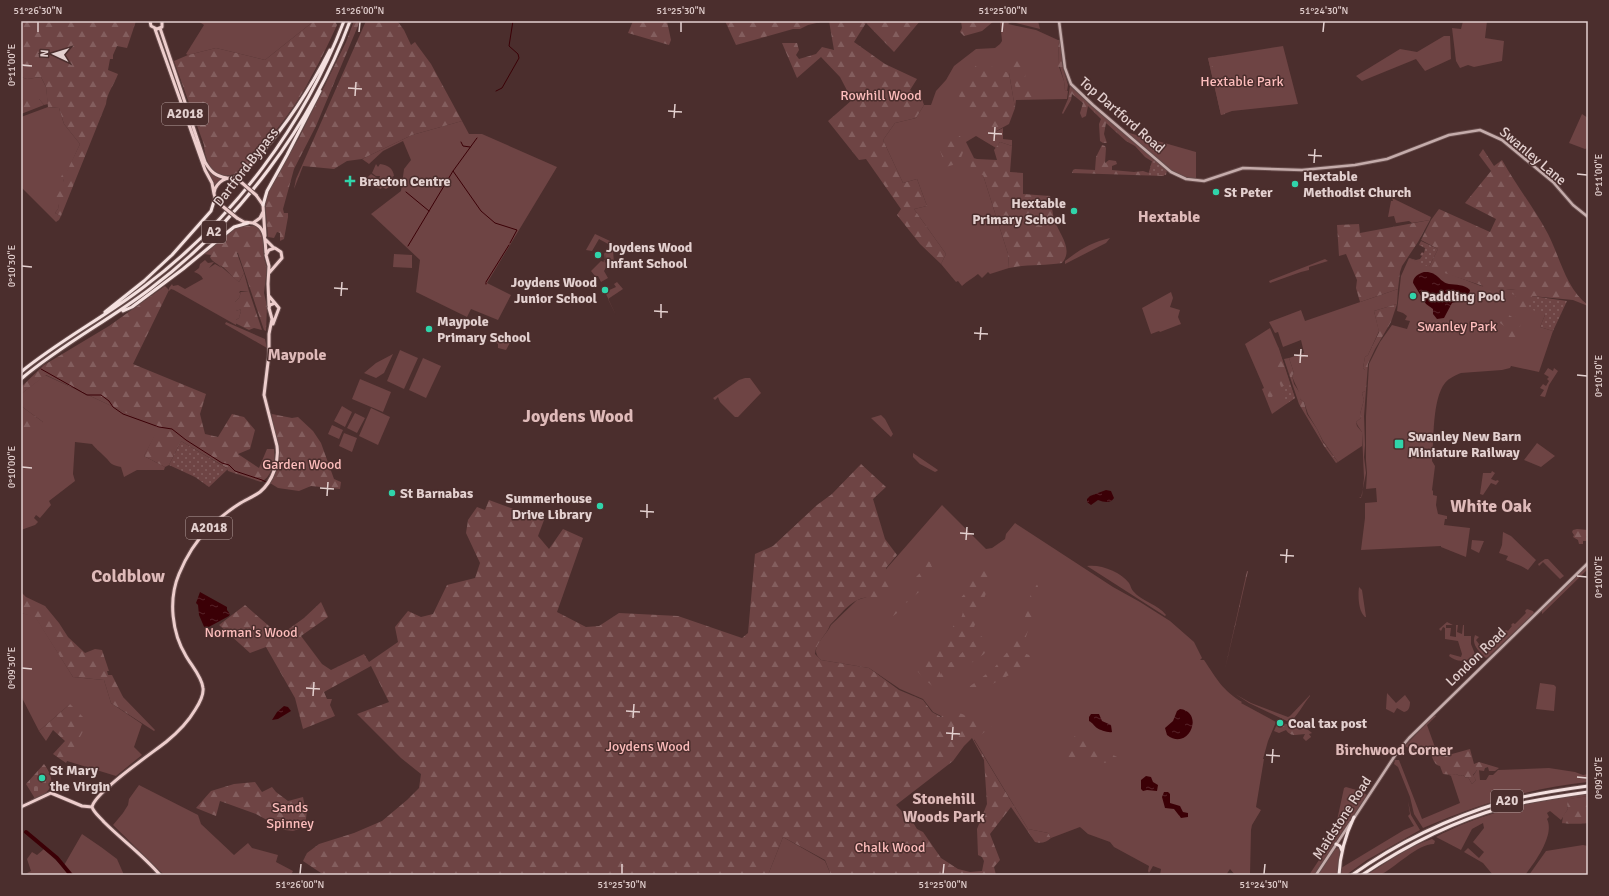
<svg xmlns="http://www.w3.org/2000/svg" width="1609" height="896" font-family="Signika,sans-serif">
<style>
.green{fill:#6e4444}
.forest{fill:url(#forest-firs);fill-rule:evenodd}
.cemetery{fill:url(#cemetery-stones)}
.garden{fill:url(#garden-dots)}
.water{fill:url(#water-ripples)}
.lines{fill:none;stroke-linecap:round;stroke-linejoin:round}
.stream{stroke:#3b0006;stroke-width:1}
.river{stroke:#3b0006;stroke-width:4}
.secondary-casing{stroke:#664b4a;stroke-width:4.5}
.primary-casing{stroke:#664b4a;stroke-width:5}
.trunk-casing{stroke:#664b4a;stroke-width:5}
.secondary{stroke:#c5acab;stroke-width:2.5}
.primary{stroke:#edcdcc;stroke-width:3}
.trunk{stroke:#f4e0df;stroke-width:3}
.primary-bridge-casing{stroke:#664b4a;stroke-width:5;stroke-linecap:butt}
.primary-bridge{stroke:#edcdcc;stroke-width:3}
.ticks{fill:none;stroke:#e3d0cf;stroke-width:1.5}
.poi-dot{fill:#30d4aa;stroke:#4b2e2d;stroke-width:1.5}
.labels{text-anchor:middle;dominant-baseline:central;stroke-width:3;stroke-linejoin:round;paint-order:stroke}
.shield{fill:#4b2e2d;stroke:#b59f9e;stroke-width:1}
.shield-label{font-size:13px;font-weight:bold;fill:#e3d0cf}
.park-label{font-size:14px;fill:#fdbdbc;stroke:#4b2e2d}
.street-label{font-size:14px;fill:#e3d0cf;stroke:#4b2e2d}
.poi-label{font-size:14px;font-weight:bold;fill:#e3d0cf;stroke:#4b2e2d;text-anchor:start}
.neighbourhood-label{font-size:15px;font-weight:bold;fill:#dfbab9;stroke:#4b2e2d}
.quarter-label{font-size:16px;font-weight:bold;fill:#dfbab9;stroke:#4b2e2d}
.district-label{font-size:18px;font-weight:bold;fill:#dfbab9;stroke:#4b2e2d}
.neatline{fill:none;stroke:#e3d0cf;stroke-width:1.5}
.ticks-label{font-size:10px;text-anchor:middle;fill:#e3d0cf}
</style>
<defs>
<pattern id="forest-firs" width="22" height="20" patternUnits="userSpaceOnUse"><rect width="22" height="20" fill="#6e4444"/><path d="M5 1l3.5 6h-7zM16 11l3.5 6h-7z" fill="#835e5e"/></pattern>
<pattern id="cemetery-stones" width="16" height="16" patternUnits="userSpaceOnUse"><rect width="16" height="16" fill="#6e4444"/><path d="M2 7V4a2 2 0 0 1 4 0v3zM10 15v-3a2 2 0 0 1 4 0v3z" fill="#835e5e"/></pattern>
<pattern id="garden-dots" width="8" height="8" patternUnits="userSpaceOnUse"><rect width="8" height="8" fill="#6e4444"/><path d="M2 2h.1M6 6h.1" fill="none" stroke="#835e5e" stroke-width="1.8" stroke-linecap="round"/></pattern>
<pattern id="water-ripples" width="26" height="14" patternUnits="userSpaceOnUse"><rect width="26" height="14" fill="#3b0006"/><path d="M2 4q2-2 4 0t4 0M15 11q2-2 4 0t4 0" fill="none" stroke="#572429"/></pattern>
</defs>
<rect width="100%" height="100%" fill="#4b2e2d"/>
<path class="green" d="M198 21H314L265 60 216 48 188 55 186 54 204 25Z
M1000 21 1011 22 1008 24 1036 30 1058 40 1059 64H1058L1064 81 1065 90 1068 91 1067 99 1016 100 1015 108 1009 73 989 135 1003 128V139L1012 140V146L1000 142 996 148 976 136 966 142 974 158H970L983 175 1008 254 1009 268 990 274 988 272 982 278 978 274C972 279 967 281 962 286L958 281 956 282 941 264 946 254 914 209 927 206 917 179 903 183 883 140 895 123 916 118 924 105H931L936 91 946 80 954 66 976 49 995 48 1000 44 1002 41Z
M1011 21H1038L1040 29 1012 22Z
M1463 21H1487L1485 38 1504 41 1502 61 1474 67 1468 65 1460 68 1456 61 1452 28 1461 29Z
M160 29 207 166 222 178 215 186 205 165 158 30Z
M1444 36H1450L1451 59 1425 71 1416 59 1362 81 1356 76 1400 49 1417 52Z
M1283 46 1298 104 1232 111 1221 115 1208 58Z
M21 77 27 79 41 77 46 87 48 104 44 105 39 99H23L21 101Z
M48 107 59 108 64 124 80 144 64 179 58 209 55 213 61 216 59 220 56 222 21 187V117Z
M1582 114 1588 118V148L1585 149 1569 143Z
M462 121 469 134H482L557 167 487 283 511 295 498 320 471 309 467 317 416 292 420 260 371 214 401 191 404 169 411 160 403 141 383 151 369 164 362 159 412 135Z
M1126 132 1196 152V180C1176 181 1141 145 1126 132Z
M376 164 378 167 380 164C388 165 393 168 394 176L392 177 394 179 392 185 386 189 382 187 381 189 375 187 367 178 371 174 379 179 380 176H376L372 173Z
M1392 198 1431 217 1430 220 1412 223 1409 221 1396 223 1394 216 1388 217 1391 201H1393Z
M1110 238 1106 243 1065 264V261C1079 250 1092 242 1110 238Z
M611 243 613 249 614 264 606 262 605 254V262L603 261 605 260 604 254Z
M394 254 412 255V268L393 267Z
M1409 258 1481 286 1514 290 1522 289 1532 296 1545 315 1540 327 1553 331 1539 372 1511 366 1510 368 1502 370 1461 373C1456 375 1449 378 1445 383 1432 399 1434 441 1432 461L1435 466 1432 490 1433 491V495L1437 496 1436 505 1438 514 1447 516V519H1445L1444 525 1470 528 1466 557 1441 547V546L1361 550 1365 518V503L1377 502 1376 488 1366 489 1367 473 1366 461V416L1369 364 1380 342 1392 325 1407 329 1410 321 1405 320 1407 316 1403 313 1397 311 1401 276Z
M1325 259 1328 261 1309 267V270L1301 272 1270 283 1269 281Z
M205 260 208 263 214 262 209 268 215 264 222 268 215 262 217 263 239 282 244 273 249 291H240L239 293 241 292 239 298 235 302 237 311 240 309 241 311 239 318 236 320V325L174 290 171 289 169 291V288L172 284 173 286 178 285 185 289 201 280 203 279C201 275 198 273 194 272L199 268 200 264Z
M601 261 614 265V266L608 264 604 271 608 278 601 282 598 276H595L591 271Z
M617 282 623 289 608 299 616 315 605 292 616 287 614 284Z
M1398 289 1397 304 1374 311 1379 331 1368 355 1365 357 1363 368 1365 370V391L1362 393 1364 400 1360 414 1361 418 1356 422 1357 426 1362 432V446L1338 462 1323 441 1317 429 1308 414 1304 402 1300 399C1301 393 1294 383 1292 376L1294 373 1289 358 1304 353 1301 340 1283 347 1278 332 1275 333 1269 322 1301 310 1305 321Z
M1171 292 1173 298 1170 307 1180 310 1178 317 1181 324 1160 332 1159 331 1151 334 1142 308Z
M226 322 265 339 267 348 225 324Z
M1270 328 1279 349 1295 398 1272 414 1262 389 1264 388 1245 344Z
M499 335 511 341 506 350 498 348V344L495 342Z
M400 350 418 358 404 389 387 381Z
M393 354 384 373 376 378 364 373 376 363Z
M423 358 441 366 426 398 409 390Z
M1548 368 1553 371 1554 368 1558 371 1549 385 1545 397 1540 396 1544 390 1540 388 1543 384 1546 386 1549 381 1547 379 1549 377 1544 374Z
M45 375 159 428 144 456 165 467 164 470H137L124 477 121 467C108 464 112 463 103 455 99 451 96 449 92 444L75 442 73 474 75 481 49 501 51 505 40 518 36 515 34 518 38 522 35 525 21 530V426L43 422 21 406V394Z
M745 378H750L761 393 738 417H735L720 402 718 397 715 400 713 398 739 380Z
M360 379 391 392 383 412 352 399Z
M342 406 352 412 345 427 334 421Z
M371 408 390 417 378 445 359 436Z
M355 413 365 418 357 433 347 428Z
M881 415 885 419 893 434 891 437 871 418Z
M332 425 343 430 339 439 328 434Z
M344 433 357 438 352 452 339 446Z
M1537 443 1555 456 1541 467 1524 460Z
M913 453 938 470 937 471 935 472 920 464 913 457Z
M1492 471 1495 473 1491 479 1496 481 1497 480 1499 481 1496 485 1491 483 1483 495 1480 494 1483 473H1491Z
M942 505 986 549 992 548 1005 539 1006 534 1015 523 1113 587 1140 602 1170 621 1194 642 1202 658 1200 660H1204C1216 678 1223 691 1242 702L1241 703 1276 722 1268 741 1263 759H1264L1256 807 1261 810 1252 825 1251 830 1250 875H1235L1230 869 1226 875H1160L1161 869 1153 866 1149 873 1148 871 1149 866 1114 847 1110 842 1088 834 1080 827 1051 838 1048 833 1028 829 974 739 978 735 933 712 923 699 900 689 869 668 821 660C807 648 826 637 831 625L857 600 870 596 882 580 887 568Z
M1503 532 1511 536 1536 560 1528 570 1521 566 1506 560 1508 556 1499 553 1502 545Z
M1472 540 1484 541 1479 553 1471 549Z
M1545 559H1548L1564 576 1560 579 1543 562 1539 566 1538 564Z
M1588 565V569L1542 614V609Z
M1087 566C1101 564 1121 572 1129 583 1131 586 1131 589 1133 591 1142 602 1158 604 1166 615L1165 616Z
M1359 587 1362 590 1366 617H1365C1358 611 1358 595 1359 587Z
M1527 609 1533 611 1534 613 1488 657 1486 658C1479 651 1471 645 1475 635L1479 637 1476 640 1479 644V648L1481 650 1485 646 1484 644 1485 643 1488 646 1485 649 1487 651 1498 640 1497 638 1499 636 1501 637 1505 633 1504 632 1506 630 1508 631 1512 626 1511 625 1513 623 1515 624 1526 613 1525 611Z
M21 613 35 616 73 677 104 680 111 703 142 724 134 747 142 755 116 776 67 761 70 704 39 731 21 696Z
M1447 622 1453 625H1446V628H1451L1450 636 1456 637V625H1458L1457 632 1462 634 1463 625H1464V636H1471V644L1475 654C1469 662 1457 663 1449 656L1450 654 1461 657 1462 654 1458 641 1445 639V628L1443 627 1441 631 1439 629Z
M1540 683 1554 685 1556 687 1554 711 1536 709Z
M1387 693 1396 703 1405 695 1410 702C1410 707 1409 711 1404 712L1397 708 1394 713 1386 709Z
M1235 694 1251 703 1288 717 1290 716 1310 695V696C1304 703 1296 719 1289 722L1249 703Z
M1434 715 1436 716 1427 725 1436 750 1417 754 1405 746Z
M1395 760H1399L1422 819 1460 803 1451 776 1449 775 1456 774 1460 776 1463 775 1466 778 1468 777 1472 784 1476 780 1473 776 1477 770H1479L1480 780H1486L1489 775H1493L1498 770 1549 768 1575 772 1583 775 1588 774V782C1530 788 1476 805 1423 828L1414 814 1410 797 1398 767 1394 764Z
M139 785 198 815 201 824 234 855 248 843 252 848 278 855 276 862 293 871 291 875H164L113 825 123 813 128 805 129 799Z
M1346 787 1360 791 1367 795 1314 875H1309L1333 839 1344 788Z
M1588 794V796L1570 799 1567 804 1568 809 1561 820 1550 811 1547 813 1549 817 1547 819C1555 835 1535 862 1525 875H1493L1483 863 1464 852 1468 848 1479 858 1484 852 1473 842 1484 828 1483 823 1472 829 1461 850 1436 837C1444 832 1453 829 1461 825 1502 808 1544 799 1588 794Z
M1408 801 1411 815 1420 830 1367 860 1346 875H1340L1341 868 1404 830 1414 826 1408 816 1410 814Z
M82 834 101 847 117 859 124 875H26L25 874 31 871 27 859 32 852 37 855 44 849 63 867Z
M783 837 825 861 831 875H768Z
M1432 839 1435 841 1434 844C1417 844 1395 868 1380 875 1376 876 1371 875 1367 875 1387 862 1409 846 1432 839Z
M1583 845 1588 846V875H1529L1546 851Z
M1338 848 1340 850 1337 875H1318L1335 849Z"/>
<path class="forest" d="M21 21H136L127 48 117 46 113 55V59H110L108 70 118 74C114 85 107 93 106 104L61 216 55 213 58 209 59 203 54 202 49 194 56 184 63 182 64 179 61 177 63 173 67 171 80 144 64 124 59 108 48 107 46 87 41 77 27 79 21 77Z
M314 21H335L337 25C329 42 321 60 311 77 298 103 279 127 260 150 255 156 250 164 244 169 237 175 221 179 213 171 208 165 204 153 204 145L174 61 188 55 216 48 265 60Z
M354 21H360L316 126 294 169 283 209 284 213H288V217L284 239 280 241V233L277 232 274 238 268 237 265 201 268 191 299 138 346 42Z
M366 21 398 22 404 30 411 45 415 42 417 45 431 64 462 121 412 135 362 159 347 161 334 169 303 166 294 189 296 179Z
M633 21H667L671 40 669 45 628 33Z
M725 21H825L808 25 800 29H793L736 45Z
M829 21H920L894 52 866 23 854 42 885 64 917 79 910 90 922 99 924 105 916 118 895 123 883 140 903 183 917 179 927 206 914 209 946 254 941 264 920 244 897 215 901 209 866 159 859 160 828 121 852 100 840 77 821 57 797 78 782 43H797L799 50 796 55 799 59 816 54 822 47 834 50Z
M961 21H994L982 31 964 36 960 32 962 28Z
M1058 40H1060L1063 68 1068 85 1067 91 1065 90 1064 81 1060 67 1054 66V64H1059Z
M1223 56 1221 59 1212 60 1211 64 1214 69 1216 81 1220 90 1225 114 1221 115 1208 58Z
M1027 58 1024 88 1039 90V99L1018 98 1009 59Z
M979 62 1009 73 1015 108 1009 124 989 135 955 91Z
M1070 86 1089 104 1165 169 1164 176 1072 173 1073 170 1075 169 1095 170 1096 157 1102 145 1105 146 1106 148 1105 163 1109 160 1116 161 1117 164 1112 166V170L1134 172 1143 171 1149 173 1161 167 1145 157 1135 146 1126 141 1106 123 1104 134 1107 143H1103L1100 141 1099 124 1101 119 1088 106 1086 116 1082 118 1080 113 1083 103 1072 94 1071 100 1063 114 1062 113 1068 99Z
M23 99H39L44 105 21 114V101Z
M960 136 965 147 959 163 946 167 937 142Z
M1000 142 1012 146 1010 172 1023 173V194L1050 196C1052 204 1052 214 1055 221 1059 234 1074 249 1062 263 1045 266 1027 264 1009 268L1008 254 983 175 971 173 970 157 977 159 997 160 994 150Z
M1483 149 1494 166 1502 160C1516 185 1534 208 1548 234 1560 257 1566 289 1588 305V306L1573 300 1532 296 1527 309 1524 310C1519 319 1521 339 1514 344H1512L1507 337 1512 325 1507 328 1500 323 1493 324 1492 322 1493 318 1509 315 1515 319 1518 309 1519 297 1516 299 1515 295 1512 294 1513 292H1516V290L1493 288 1492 292 1484 291 1483 286 1430 268 1429 267 1438 249 1421 240 1431 220 1439 209 1490 232 1496 219 1465 203 1491 171 1479 155Z
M1430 220 1418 242 1402 266 1400 272 1398 289 1360 302 1356 288 1357 280 1346 254 1339 256 1337 225 1359 224 1360 233Z
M241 226H256L260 228 263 234 264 258 267 268 264 293 267 306 266 331 264 330 238 253H237L244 273 239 282C233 278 229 272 223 267 218 264 212 262 210 257L211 255 204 254 234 228Z
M595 234 610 241V245L599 239 592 251 586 250Z
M165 286 169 290 133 364 206 394 200 414 205 434 218 437 232 414 244 417 255 430 250 449 238 454 259 468 267 449H274C276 460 272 477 261 482L228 471 227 468 181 441 169 465 165 467 144 456 158 428 46 375 21 394V387L44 365 109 326Z
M249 291 262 330 254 328 249 330 235 323 236 320 239 318 241 311 240 309 238 311 235 309V302L239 298 241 292Z
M1397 304 1391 322 1375 349 1368 364 1364 416 1365 445 1364 457 1366 473 1361 498 1359 497H1361L1362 496 1364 478 1362 432 1358 426 1356 422 1361 418 1360 414 1364 400 1362 393 1365 391V370L1363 368 1365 357 1368 355 1379 332 1374 311Z
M1278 347 1290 384 1281 387 1278 378 1280 375 1278 373V367L1275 364 1278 360V356L1275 354V350Z
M1289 358 1294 373 1292 376 1294 384 1301 395 1300 399 1304 402 1307 414 1317 429 1323 442 1338 462 1336 463 1324 446 1299 404 1284 359Z
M1270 379 1273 381 1272 384V392L1270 393H1273V395L1270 401 1263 384 1265 380 1269 381Z
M21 406 43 422 28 433 21 426Z
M272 414 292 418 298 417 313 431 321 443 334 479 341 482 340 489 311 486 299 491 278 488 270 483C281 463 281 453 275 432 274 426 272 420 272 414Z
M861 464 886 487 873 499 885 539 897 555 886 568 894 582 878 599C857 591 844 611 830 625 826 636 816 642 815 654L821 660 869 668 899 690 923 700 932 712 941 717C953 706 965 716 979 722L991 716 994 720 991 727 974 740 1028 829 1048 833 1051 838C1047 842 1041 844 1035 842L1011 807 990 834 1000 860 994 867 996 875H831L825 860 783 837 768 875H324L303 861 307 853 319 844 354 833 382 821 407 800 419 788 421 774 401 758 357 714 389 702 371 666 324 692 327 699H332L330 705 335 716 303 729 295 698 266 647 250 653 219 625 245 605 277 633 284 630 286 631 304 618 321 602 328 617 301 636 322 664 331 670 364 654 369 662 398 642 395 627 408 611 421 617 433 614 447 585 475 578 480 563 466 533 468 520 477 507 485 510 489 500 544 520 538 536 549 549 563 529 583 538 557 612 586 627 599 626 619 613 678 616 742 638 748 633 755 554 773 546 817 505 832 494ZM972 738 984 760 987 804 977 829 978 855 982 857 984 861 982 871 970 872 958 869 941 858 923 832 917 829 914 824 896 805 953 761 964 746Z
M1577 529 1588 530V535L1586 537 1588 538 1586 541H1583V544H1579L1578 540 1573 537 1574 535 1572 532 1573 530Z
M925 560 930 562 932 567C926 574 924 582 918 588L919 592 913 597V600L905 603 903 606 897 609V613L893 616 889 612 892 610V612H894V606L909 593 914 579 921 572Z
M984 569 992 576 972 633 936 663 941 675 943 665 954 661 979 635 991 642 984 654 957 673 950 674 946 682V690C935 692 921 676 915 668L947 636 956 622 961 619 963 612 958 601C961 597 966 593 968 589 974 576 966 572 984 569Z
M1247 571H1248L1225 669Z
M1036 584 1038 586 1034 612 1021 652 1029 655 1031 659C1017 673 985 689 965 694L970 686 976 682 994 668 1009 650 1024 621 1033 586Z
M21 592 26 597 45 606 59 623 68 637 85 653 95 649 102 650 109 671H107L108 675H112L123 697 155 730 154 731 111 703 104 680 73 677 35 617 21 613Z
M70 704 88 722 66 763 53 754 65 741 53 730 46 741 39 731Z
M1278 722 1307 729 1312 733 1309 734 1311 737 1306 741 1303 738 1305 734C1299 734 1291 738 1286 730L1279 733 1274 731Z
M1075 736 1117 757 1114 762 1102 763 1088 759 1058 760V755Z
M1470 749 1474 764 1479 762 1499 768 1495 771H1489L1488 767 1485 768 1484 771 1477 770 1473 775 1476 780 1472 784 1468 777 1466 778 1463 775 1460 776 1456 774 1452 775 1443 774 1440 766C1434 765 1432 758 1431 752L1438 751 1452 754Z
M255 782 262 792 272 787 276 792 288 801 303 797 305 807 307 809 306 819 299 829 293 831 285 830 256 814 220 801 216 816 196 808 211 791 234 784Z
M1588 796V823C1585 824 1564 824 1562 823L1563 816 1568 809 1567 804 1569 799Z"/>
<path class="cemetery" d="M44 764C56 781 54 791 34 800V797L26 784Z"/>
<path class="garden" d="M1153 158 1167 170 1166 175H1148Z
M1421 241 1438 249 1429 267 1409 258 1416 260 1420 259 1422 256 1420 255 1422 252 1424 253 1425 248 1419 245Z
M1532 296 1567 301 1553 331 1540 327 1545 315 1528 308Z
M1290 384 1295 398 1286 404 1281 387Z
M181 441 228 469 209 487 195 477 169 465Z"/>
<path class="water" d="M1424 272C1438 271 1439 282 1449 284 1456 285 1464 284 1470 290L1469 295 1464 300 1452 303 1444 318 1437 319 1433 314V309L1426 304 1413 283C1413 277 1418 274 1424 272Z
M1106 490 1111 491 1114 498C1110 504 1104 502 1098 500L1091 505 1087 502V499L1090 496Z
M200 592 227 607V610L230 614 229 616 205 629 199 615 198 605 196 603Z
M284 706 288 707 291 711 278 719 272 720 277 712Z
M1180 709C1205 712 1189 752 1167 735L1165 728 1173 721 1177 711Z
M1091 714H1099L1102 721 1111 725 1112 732C1108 733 1100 730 1097 728 1094 726 1093 723 1089 721V717Z
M1146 776 1151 777 1153 782 1158 785 1157 791 1147 790 1143 791 1141 789V780Z
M1164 792H1168L1170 794V803L1180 806 1183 812 1188 813V817L1181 818 1174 809 1165 808 1162 797Z"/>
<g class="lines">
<path class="stream" d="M496 91 502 88 519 58 518 54 509 46 513 21
M477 138 453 171 481 211 495 223 517 230 510 243
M461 142 463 146 470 147
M406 192 429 211
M408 246 453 171
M486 282 509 245
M486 284V283
M41 369 87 395H101L109 401 113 407 123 414 159 427 172 429 186 440 222 463 229 465 235 471 262 480 266 482"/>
<path class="river" d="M26 832 57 858 71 875"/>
<g class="secondary-casing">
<path id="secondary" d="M1059 21 1065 68 1071 84 1093 105 1171 172 1186 179 1204 181 1243 168 1302 170 1355 165 1387 159 1449 135 1480 130 1502 140 1553 182 1573 205 1588 217
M1354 818 1398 751 1409 738 1588 563
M1316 875 1351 822"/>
</g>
<g class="primary-casing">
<path id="primary" d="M150 21 151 26 157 29 162 27V21
M160 28 205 162C211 172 215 176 227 178
M155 29 205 170 212 183 214 194
M256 195 263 205 265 236
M221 205C219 203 216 199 215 197 211 189 221 179 229 178 233 177 237 180 241 182
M237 218 244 222 253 223 260 218 263 212
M253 223C266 227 265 241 266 253
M265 239 273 247
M269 273 282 258 281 252 275 248 269 250 266 255 269 266 268 284 269 306
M269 296 279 308 273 324
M21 807 51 793 82 806 92 807
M92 807C95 792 152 753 166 742 177 733 188 722 195 710 199 704 204 696 203 688 202 677 191 665 186 656 172 633 168 600 179 574 186 557 195 542 208 529 217 520 228 511 239 504 245 500 253 497 260 492 273 481 279 462 277 446L264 395 269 354V334L272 319 269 308 270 305 275 303
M92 807C94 813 100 817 104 822 122 840 143 855 160 875"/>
</g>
<g class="trunk-casing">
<path id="trunk" d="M233 178C246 173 253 162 262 152 290 121 311 87 330 50
M263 205 267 191 287 155 320 91
M123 311 132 307 183 269 229 231 234 227 248 223
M105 312 144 281 172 255 211 211 215 198
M21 372C60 340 105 317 145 286 234 219 304 125 344 21
M21 379C61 345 108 321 150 289 239 222 311 126 350 21
M1336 844 1340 846 1342 851
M1339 875C1340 854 1345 836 1354 817
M1352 875C1397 843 1449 818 1502 802 1530 794 1559 790 1588 786
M1362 875C1405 846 1454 821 1504 807 1532 800 1560 796 1588 792"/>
</g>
<use href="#secondary" class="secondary"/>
<use href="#primary" class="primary"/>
<use href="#trunk" class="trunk"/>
<g class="primary-bridge-casing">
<path id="primary-bridge" d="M241 182 256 195
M221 205 237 218"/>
</g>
<use href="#primary-bridge" class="primary-bridge"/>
</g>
<path class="ticks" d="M38 32V22M359 32 360 22M681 32V22M1002 32 1003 22M1323 32 1324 22M22 65 32 66M348 88 362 89M355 96 356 82M668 111 682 112M674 118 675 104M988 133 1002 134M994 141 995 127M1308 155 1322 156M1314 163 1315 149M1577 174 1587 175M22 266 32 267M334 288 348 289M341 296 342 282M654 311 668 312M661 318V304M974 333 988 334M980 340 981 327M1294 355 1308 356M1300 363 1301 349M1577 375 1587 376M22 467 32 468M320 488 334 489M327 496 328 482M640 511 654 512M647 518V504M960 533 974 534M966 540 967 527M1280 555 1294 556M1286 563 1287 549M1577 576 1587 577M22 668 32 669M306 688 320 689M313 696 314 682M626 711 640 712M633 718 634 704M946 733 960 734M952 740 953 727M1266 755 1280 756M1272 763 1273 749M1577 777 1587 778M300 874 301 864M622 874V864M943 874 944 864M1264 874 1265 864"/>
<g class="poi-dot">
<path d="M348 175h4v4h4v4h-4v4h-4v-4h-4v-4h4z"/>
<circle cx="1295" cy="184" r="4"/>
<circle cx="1216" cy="192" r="4"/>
<circle cx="1074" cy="211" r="4"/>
<circle cx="598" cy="255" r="4"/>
<circle cx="605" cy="290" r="4"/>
<circle cx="1413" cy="296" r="4"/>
<circle cx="429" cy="329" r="4"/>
<rect x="1394" y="439" width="10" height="10" rx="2"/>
<circle cx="392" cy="493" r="4"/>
<circle cx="600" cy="506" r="4"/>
<circle cx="1280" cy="723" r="4"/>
<circle cx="42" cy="778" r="4"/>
</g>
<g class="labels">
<g class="shield">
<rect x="162" y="103" width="46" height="22" rx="3"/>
<rect x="202" y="221" width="24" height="22" rx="3"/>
<rect x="186" y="517" width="46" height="22" rx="3"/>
<rect x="1491" y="790" width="32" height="22" rx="3"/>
</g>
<g class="shield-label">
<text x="185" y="114">A2018</text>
<text x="214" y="232">A2</text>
<text x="209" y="528">A2018</text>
<text x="1507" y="801">A20</text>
</g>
<g class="park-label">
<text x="1242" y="81">Hextable Park</text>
<text x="881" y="95">Rowhill Wood</text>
<text x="1457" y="326">Swanley Park</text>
<text x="302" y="464">Garden Wood</text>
<text x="251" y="632">Norman's Wood</text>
<text x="648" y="746">Joydens Wood</text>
<text x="290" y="807">Sands<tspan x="290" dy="16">Spinney</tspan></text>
<text x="890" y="847">Chalk Wood</text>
</g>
<g class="street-label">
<text transform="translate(1122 115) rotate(41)">Top Dartford Road</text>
<text transform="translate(1533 156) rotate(40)">Swanley Lane</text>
<text transform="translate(246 167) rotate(-52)">Dartford Bypass</text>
<text transform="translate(1476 657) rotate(-44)">London Road</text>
<text transform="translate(1342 818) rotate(-57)">Maidstone Road</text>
</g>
<g class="poi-label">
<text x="1303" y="176">Hextable<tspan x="1303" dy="16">Methodist Church</tspan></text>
<text x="359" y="181">Bracton Centre</text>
<text x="1224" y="192">St Peter</text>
<text x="1066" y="203" text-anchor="end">Hextable<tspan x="1066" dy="16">Primary School</tspan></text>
<text x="606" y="247">Joydens Wood<tspan x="606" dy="16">Infant School</tspan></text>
<text x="597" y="282" text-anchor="end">Joydens Wood<tspan x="597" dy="16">Junior School</tspan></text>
<text x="1421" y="296">Paddling Pool</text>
<text x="437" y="321">Maypole<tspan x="437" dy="16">Primary School</tspan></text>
<text x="1408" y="436">Swanley New Barn<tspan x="1408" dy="16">Miniature Railway</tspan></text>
<text x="400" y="493">St Barnabas</text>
<text x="592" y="498" text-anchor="end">Summerhouse<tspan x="592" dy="16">Drive Library</tspan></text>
<text x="1288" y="723">Coal tax post</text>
<text x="50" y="770">St Mary<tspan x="50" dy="16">the Virgin</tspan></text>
</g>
<g class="neighbourhood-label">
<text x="1394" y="750">Birchwood Corner</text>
</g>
<g class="quarter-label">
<text x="1169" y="217">Hextable</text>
<text x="297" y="355">Maypole</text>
<text x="944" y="799">Stonehill<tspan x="944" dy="18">Woods Park</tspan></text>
</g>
<g class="district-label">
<text x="578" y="416">Joydens Wood</text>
<text x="1491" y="506">White Oak</text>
<text x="128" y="576">Coldblow</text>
</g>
</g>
<rect width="1609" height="896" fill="none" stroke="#4b2e2d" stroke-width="44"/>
<g transform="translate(54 54) rotate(274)" stroke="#4b2e2d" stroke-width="3" paint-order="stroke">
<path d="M0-3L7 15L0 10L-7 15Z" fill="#e3d0cf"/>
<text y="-6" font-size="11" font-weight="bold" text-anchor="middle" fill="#e3d0cf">N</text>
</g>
<rect x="22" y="22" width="1565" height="852" class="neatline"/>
<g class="ticks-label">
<text x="38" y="14">51°26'30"N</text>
<text x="360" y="14">51°26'00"N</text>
<text x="681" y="14">51°25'30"N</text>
<text x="1003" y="14">51°25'00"N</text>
<text x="1324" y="14">51°24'30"N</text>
<text transform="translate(11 65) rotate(-90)" y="4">0°11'00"E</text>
<text transform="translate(1598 175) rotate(-90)" y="4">0°11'00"E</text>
<text transform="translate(11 266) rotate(-90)" y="4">0°10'30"E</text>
<text transform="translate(1598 376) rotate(-90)" y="4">0°10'30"E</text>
<text transform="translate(11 467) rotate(-90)" y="4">0°10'00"E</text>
<text transform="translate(1598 577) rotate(-90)" y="4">0°10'00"E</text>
<text transform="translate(11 668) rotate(-90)" y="4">0°09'30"E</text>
<text transform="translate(1598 778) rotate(-90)" y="4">0°09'30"E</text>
<text x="300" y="888">51°26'00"N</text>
<text x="622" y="888">51°25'30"N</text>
<text x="943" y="888">51°25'00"N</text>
<text x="1264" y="888">51°24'30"N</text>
</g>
</svg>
